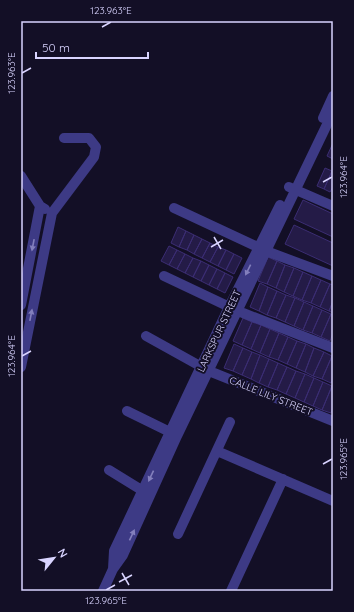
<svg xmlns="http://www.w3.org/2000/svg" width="354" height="612" font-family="Quicksand,sans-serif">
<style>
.building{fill:#241b47;stroke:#3b2d73}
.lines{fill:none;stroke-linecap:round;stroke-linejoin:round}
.street{stroke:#3d3a85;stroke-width:10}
.oneway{fill:#837fbc}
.ticks{fill:none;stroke:#d9d4ff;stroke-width:1.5}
.labels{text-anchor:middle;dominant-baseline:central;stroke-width:4;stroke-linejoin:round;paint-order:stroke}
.street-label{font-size:10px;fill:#d9d4ff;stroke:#130f26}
.neatline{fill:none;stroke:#d9d4ff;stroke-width:1.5}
.ticks-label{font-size:10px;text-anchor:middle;fill:#d9d4ff}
</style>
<rect width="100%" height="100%" fill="#130f26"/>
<path class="building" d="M333 143V159L327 156Z
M325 168 332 171 324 189 317 186Z
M332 171 333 187 330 192 324 189Z
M303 200 333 214V237L294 219Z
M294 225 333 243V266L285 244Z
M178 227 186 231 179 247 171 243Z
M186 231 194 235 187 250 179 247Z
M194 235 202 239 194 254 187 250Z
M202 239 210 243 202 258 194 254Z
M210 243 218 247 210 262 202 258Z
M169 246 177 250 169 265 161 261Z
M218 247 226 250 218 266 210 262Z
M177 250 185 254 177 269 169 265Z
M226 250 234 254 226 270 218 266Z
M185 254 193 258 185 273 177 269Z
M234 254 242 258 234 274 226 270Z
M268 257 277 261 267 284 258 281Z
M193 258 201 261 193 277 185 273Z
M201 261 209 265 201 281 193 277Z
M277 261 285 265 276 288 267 284Z
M209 265 217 269 209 285 201 281Z
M285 265 294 268 284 292 276 288Z
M294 268 303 272 293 296 284 292Z
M217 269 225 273 217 289 209 285Z
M303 272 312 276 302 300 293 296Z
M225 273 233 277 225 293 217 289Z
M312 276 321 280 311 303 302 300Z
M321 280 330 284 320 307 311 303Z
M260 283 268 287 259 311 250 307Z
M330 284 333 285V301L329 311 320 307Z
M268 287 277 291 267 315 259 311Z
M277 291 286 295 276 318 267 315Z
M286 295 295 298 285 322 276 318Z
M295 298 304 302 294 326 285 322Z
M333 301V313L329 311Z
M304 302 313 306 303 330 294 326Z
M313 306 322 310 312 333 303 330Z
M322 310 331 314 321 337 312 333Z
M331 314 333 315V333L330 341 321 337Z
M243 318 252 322 242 345 233 341Z
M252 322 261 325 251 349 242 345Z
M261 325 270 329 260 353 251 349Z
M270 329 279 333 269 357 260 353Z
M279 333 288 337 278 360 269 357Z
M288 337 297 341 287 364 278 360Z
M297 341 306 344 296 368 287 364Z
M234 344 243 348 233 371 224 368Z
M306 344 314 348 305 372 296 368Z
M243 348 252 352 242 375 233 371Z
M314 348 324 352 313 376 305 372Z
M252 352 260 355 251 379 242 375Z
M324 352 332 356 322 379 313 376Z
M260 355 269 359 259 383 251 379Z
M332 356 333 379 331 383 322 379Z
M269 359 278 363 268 387 259 383Z
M278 363 287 367 277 390 268 387Z
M287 367 296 371 286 394 277 390Z
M296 371 305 374 295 398 286 394Z
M305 374 314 378 304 402 295 398Z
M314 378 323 382 313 406 304 402Z
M323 382 332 386 322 410 313 406Z
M332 386 333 407 331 413 322 410Z"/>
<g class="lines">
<path class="street" d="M323 118 333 96
M21 176 40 206 45 209
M289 187 333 206
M174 208 266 251 333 276
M164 276 238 311 333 348
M21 305 40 206
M146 336 209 371 333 421
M21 367 52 213 94 157 96 147 89 138H64
M127 411 176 435
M217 451 333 501
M109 470 148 494
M178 534 230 422
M113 569 114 551 229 307 280 205
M103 591 113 569 123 555 177 436 333 112
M231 591 283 479"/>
</g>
<defs><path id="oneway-solid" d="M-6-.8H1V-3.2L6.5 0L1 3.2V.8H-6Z"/></defs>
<g class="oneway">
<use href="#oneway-solid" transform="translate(33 245) rotate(101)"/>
<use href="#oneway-solid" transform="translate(248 270) rotate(116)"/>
<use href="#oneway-solid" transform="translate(31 315) rotate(-79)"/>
<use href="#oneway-solid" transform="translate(151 476) rotate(115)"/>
<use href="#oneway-solid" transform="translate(132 535) rotate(-65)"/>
</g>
<path class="ticks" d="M102 27 111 22M22 73 31 68M323 182 332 177M214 237 221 249M211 247 223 240M22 356 31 351M323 464 332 459M122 573 129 585M119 582 132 575M106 590 115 585"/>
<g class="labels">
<g class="street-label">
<text transform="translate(219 331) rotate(-65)">LARKSPUR STREET</text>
<text transform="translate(271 396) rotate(22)">CALLE LILY STREET</text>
</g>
</g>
<rect width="354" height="612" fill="none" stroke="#130f26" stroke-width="44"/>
<g transform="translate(54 558) rotate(60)" stroke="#130f26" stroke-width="3" paint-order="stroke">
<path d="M0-3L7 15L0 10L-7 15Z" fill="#d9d4ff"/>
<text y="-6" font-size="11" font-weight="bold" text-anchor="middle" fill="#d9d4ff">N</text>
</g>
<path d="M36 52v6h112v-6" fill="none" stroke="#d9d4ff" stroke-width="2"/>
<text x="42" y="52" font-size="12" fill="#d9d4ff" stroke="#130f26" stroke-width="3" paint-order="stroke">50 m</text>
<rect x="22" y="22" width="310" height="568" class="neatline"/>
<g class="ticks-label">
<text x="111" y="14">123.963°E</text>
<text transform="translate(11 73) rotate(-90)" y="4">123.963°E</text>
<text transform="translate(343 177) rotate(-90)" y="4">123.964°E</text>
<text transform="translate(11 356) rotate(-90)" y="4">123.964°E</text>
<text transform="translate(343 459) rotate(-90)" y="4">123.965°E</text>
<text x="106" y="604">123.965°E</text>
</g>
</svg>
